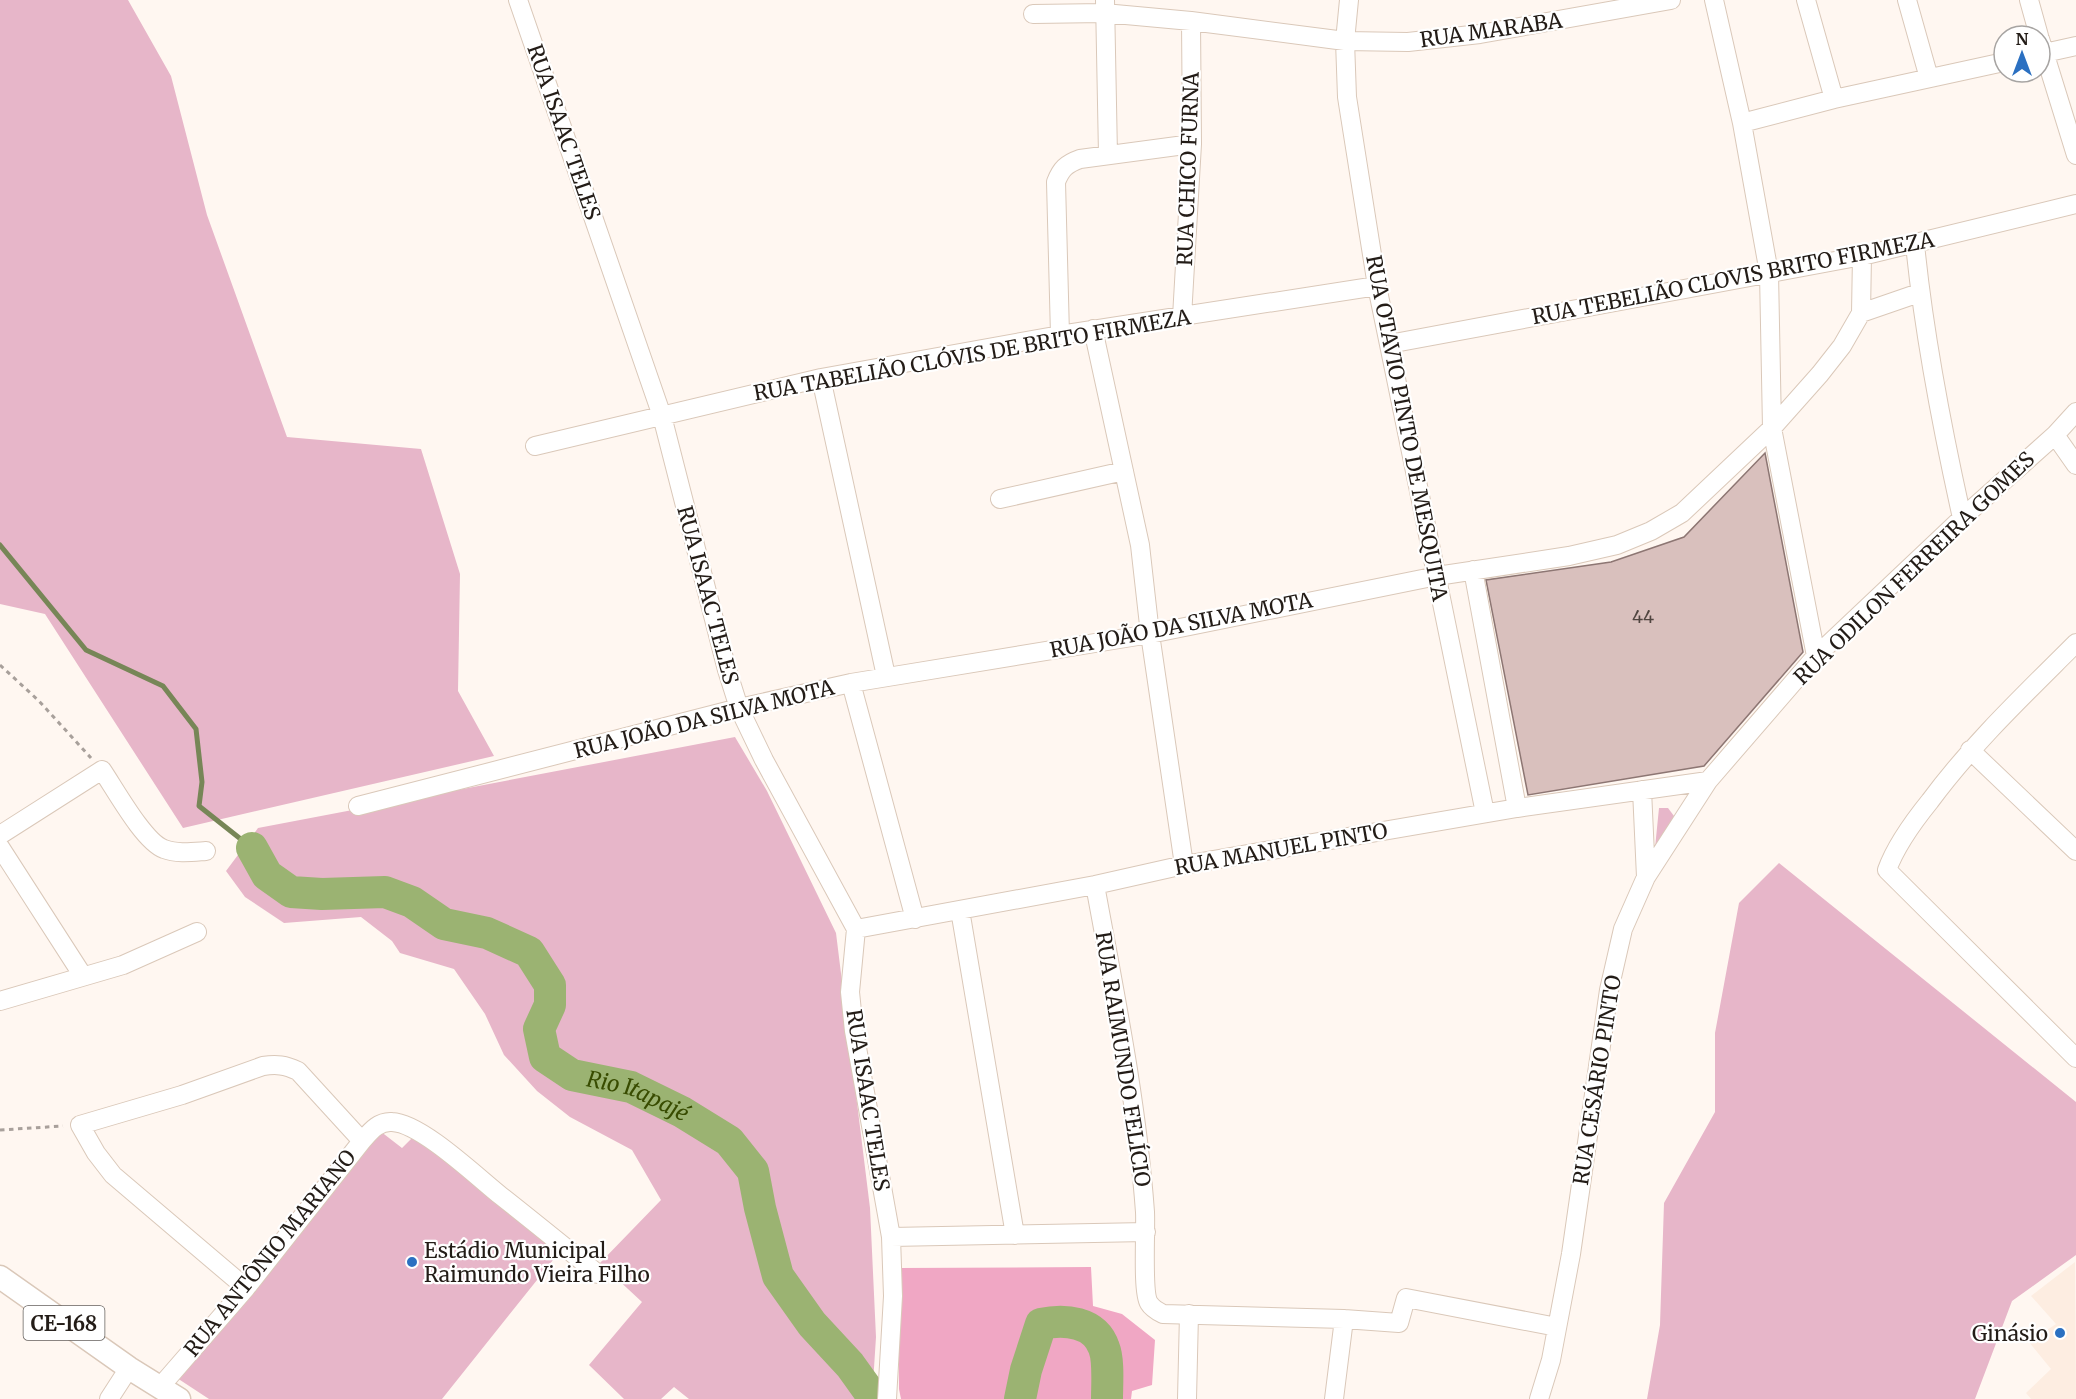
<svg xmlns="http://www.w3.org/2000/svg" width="2076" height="1399" font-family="Merriweather,serif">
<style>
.built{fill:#fdede1}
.green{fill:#e7b6c9}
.forest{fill:#f0a7c4}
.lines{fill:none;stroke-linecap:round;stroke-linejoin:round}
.stream{stroke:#778657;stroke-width:5}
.river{stroke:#9bb372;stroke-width:32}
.building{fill:#d9c0bd;stroke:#8d7673;stroke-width:1.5}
.minor-casing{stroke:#dac8b9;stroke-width:20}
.major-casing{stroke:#dac8b9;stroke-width:25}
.path{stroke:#a8a09b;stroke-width:3;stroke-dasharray:4.5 4.5;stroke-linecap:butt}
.minor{stroke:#fff;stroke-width:18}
.major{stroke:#fff;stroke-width:22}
.poi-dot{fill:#2b70c1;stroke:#fff;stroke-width:2}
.labels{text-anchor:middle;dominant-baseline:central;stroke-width:4.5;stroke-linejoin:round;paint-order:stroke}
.number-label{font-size:18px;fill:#504540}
.shield{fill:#fff;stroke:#65605d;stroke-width:1.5}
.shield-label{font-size:20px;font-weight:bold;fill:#231c17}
.street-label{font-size:21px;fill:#231c17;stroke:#fff}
.poi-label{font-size:21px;fill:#231c17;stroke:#fff;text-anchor:start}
.water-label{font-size:22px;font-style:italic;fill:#384c00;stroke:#fff}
</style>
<rect width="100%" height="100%" fill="#fff7f1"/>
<path class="built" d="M2075 1262 2076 1399H2031L2026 1393 2051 1369 2029 1342 2056 1324 2031 1296Z"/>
<path class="green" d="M0 0H128L171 76 207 215 287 437 421 449 460 574 458 691 494 756 183 828 45 614 0 604Z
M735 737 767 791 836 933 870 1208 876 1337 872 1399H689L674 1387 661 1399H624L589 1365 642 1302 600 1263 661 1200 632 1150 570 1117 537 1091 504 1055 485 1014 454 969 400 953 392 941 361 917 284 923 245 897 226 871 258 828Z
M1659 808H1668L1674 816 1672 823 1655 848Z
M1779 863 2076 1102V1255L2012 1301 1975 1399H1647L1660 1325 1664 1203 1715 1112V1033L1739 903Z
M380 1131 402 1148 414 1136 561 1250 442 1399H209L177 1378Z"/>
<path class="forest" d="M1091 1267 1093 1306 1122 1314 1155 1340 1152 1385 1132 1391 1131 1399H901L899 1389 898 1268Z"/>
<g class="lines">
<path class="stream" d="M0 545 86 650 163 686 196 729 202 782 199 806 252 848"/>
<g class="river">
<path id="s1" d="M252 848 267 875 291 892 322 894 385 892 412 902 444 924 487 933 529 952 550 985V1005L539 1029 545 1057 572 1075 631 1087 682 1112 729 1141 753 1171 760 1208 778 1276 812 1324 850 1365 873 1397 878 1399"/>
<path d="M1020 1399 1026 1370 1041 1324C1064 1319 1095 1321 1104 1348 1109 1360 1107 1385 1107 1399"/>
</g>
</g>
<path class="building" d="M1765 453 1803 652 1704 766 1528 795 1486 580 1611 562 1684 537Z"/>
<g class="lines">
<g class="minor-casing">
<path id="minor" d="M518 0 662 416 727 670 739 708 764 760 856 929 850 992 854 1031 891 1237 893 1296 887 1399
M1105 0 1108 155
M1349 0 1345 41 1347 97 1377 286 1485 813
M1714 0 1742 123 1769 273 1772 428 1816 656
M1806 0 1834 99
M1907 0 1929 78
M2029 0 2039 36
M1033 14 1104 13 1191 21 1345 41 1408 42 1480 34 1671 0
M2040 39 2076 155
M2040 54 2076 46
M1742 123 1834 99 2004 62
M1915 244C1924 336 1942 428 1962 518
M1861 313 1919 293
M1182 317 1192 144 1191 21
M1093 329 1140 545 1150 634 1184 865
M1060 335 1056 182C1061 169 1066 164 1080 159L1192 144
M1389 344 1862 256 2076 204
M821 378 886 676
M2055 435 2076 465
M535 446 821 378 1060 335 1377 286
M1000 499 1124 471
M1473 570 1517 808
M2076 643C2025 694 1973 743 1930 801 1913 822 1896 845 1887 870L2076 1058
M851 683 915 919
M1970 750 2076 851
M1642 790 1646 877
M358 806 739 708 851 683 1150 634 1437 576 1569 556 1617 545 1651 531 1682 513 1772 428 1820 374 1842 346 1861 313 1862 256
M0 835 102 770C115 789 144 842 164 849 177 854 192 852 206 851
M0 847 83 976
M1095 885C1115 994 1137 1102 1145 1212 1146 1230 1142 1292 1149 1303 1152 1308 1157 1311 1163 1314L1344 1319 1399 1323 1406 1298 1557 1327
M960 910 1015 1235
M856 929 1095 885 1184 865 1517 808 1708 781
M0 1001 123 965 197 932
M891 1237 1146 1232
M246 1288 113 1175 96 1153 80 1125 182 1095 263 1066C277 1064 285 1065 298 1071L362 1141
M160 1387 246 1288 362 1141C370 1132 378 1121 392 1122 421 1123 477 1177 501 1196 534 1222 566 1248 598 1274
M109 1399 129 1368
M1187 1399 1189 1314
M1334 1399 1344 1319
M1539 1399 1551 1360 1571 1254 1609 990 1623 929 1646 877 1708 781 1816 656 1962 518 2055 435 2076 412"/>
</g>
<g class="major-casing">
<path id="major" d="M0 1277 129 1368 179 1399"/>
</g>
<path class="path" d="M0 665 39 701 91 758
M0 1130 63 1126"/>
<use href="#minor" class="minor"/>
<use href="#major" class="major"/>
</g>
<g class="poi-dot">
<circle cx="412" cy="1262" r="6"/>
<circle cx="2060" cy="1333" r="6"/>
</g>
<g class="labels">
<g class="number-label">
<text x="1643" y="616">44</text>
</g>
<rect class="shield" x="23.5" y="1306" width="81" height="34" rx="4.5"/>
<g class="shield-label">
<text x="64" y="1323">CE-168</text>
</g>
<g class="street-label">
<text transform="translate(1491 30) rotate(-8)">RUA MARABA</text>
<text transform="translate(564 132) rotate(71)">RUA ISAAC TELES</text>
<text transform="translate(1188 169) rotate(-88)">RUA CHICO FURNA</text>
<text transform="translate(1733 278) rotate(-11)">RUA TEBELIÃO CLOVIS BRITO FIRMEZA</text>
<text transform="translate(972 355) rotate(-10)">RUA TABELIÃO CLÓVIS DE BRITO FIRMEZA</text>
<text transform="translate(1407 428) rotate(79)">RUA OTAVIO PINTO DE MESQUITA</text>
<text transform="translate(1914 568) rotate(-44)">RUA ODILON FERREIRA GOMES</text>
<text transform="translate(708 595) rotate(75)">RUA ISAAC TELES</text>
<text transform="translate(1181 625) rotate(-11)">RUA JOÃO DA SILVA MOTA</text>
<text transform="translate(704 719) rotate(-14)">RUA JOÃO DA SILVA MOTA</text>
<text transform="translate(1281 849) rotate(-10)">RUA MANUEL PINTO</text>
<text transform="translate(1123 1059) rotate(81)">RUA RAIMUNDO FELÍCIO</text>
<text transform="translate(1597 1080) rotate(-81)">RUA CESÁRIO PINTO</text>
<text transform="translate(868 1100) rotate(81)">RUA ISAAC TELES</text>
<text transform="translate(270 1253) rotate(-51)">RUA ANTÔNIO MARIANO</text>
</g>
<g class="poi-label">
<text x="424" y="1250">Estádio Municipal<tspan x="424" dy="24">Raimundo Vieira Filho</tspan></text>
<text x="2048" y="1333" text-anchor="end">Ginásio</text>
</g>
<g class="water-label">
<text stroke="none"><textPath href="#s1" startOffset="528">Rio Itapajé</textPath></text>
</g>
</g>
<g transform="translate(2022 54)"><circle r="28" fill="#ffffff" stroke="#a7a4a2" stroke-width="1.5"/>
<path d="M0-4.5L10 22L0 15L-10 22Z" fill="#2b70c1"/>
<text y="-9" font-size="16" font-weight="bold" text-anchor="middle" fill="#231c17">N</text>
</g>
</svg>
